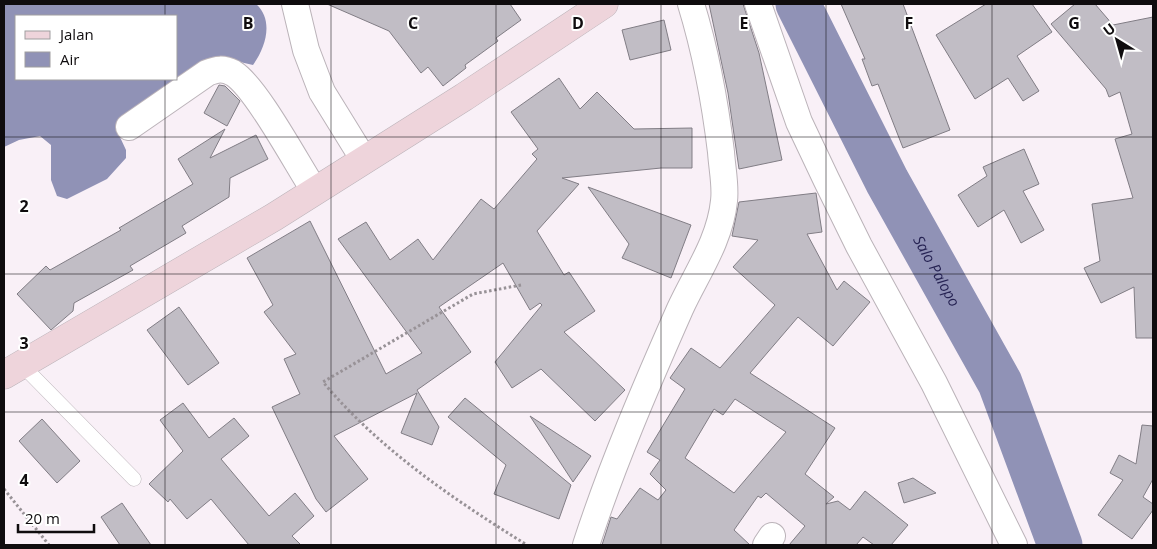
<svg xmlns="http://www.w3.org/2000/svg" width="1157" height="549" font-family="'Open Sans',sans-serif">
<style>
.water{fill:#9092b6;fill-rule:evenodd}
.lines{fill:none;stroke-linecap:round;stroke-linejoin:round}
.river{stroke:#9092b6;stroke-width:45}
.building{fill:#c1bdc5;stroke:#817d85;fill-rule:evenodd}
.lane-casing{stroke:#bbb3b9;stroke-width:15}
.street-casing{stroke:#bbb3b9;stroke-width:28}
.secondary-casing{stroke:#bbb3b9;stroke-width:29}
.path{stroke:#989297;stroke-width:3;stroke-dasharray:2.5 2.5;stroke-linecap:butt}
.lane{stroke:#fff;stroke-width:14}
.street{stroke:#fff;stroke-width:26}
.secondary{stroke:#eed4db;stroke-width:28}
.grid{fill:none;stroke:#0f0c0e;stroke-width:1;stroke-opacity:0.55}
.labels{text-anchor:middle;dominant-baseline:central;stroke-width:4;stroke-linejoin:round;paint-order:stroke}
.water-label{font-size:15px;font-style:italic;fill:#262353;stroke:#fff}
.grid-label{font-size:16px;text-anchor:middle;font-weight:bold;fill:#0f0c0e;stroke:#fff;stroke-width:4;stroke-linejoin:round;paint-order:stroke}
</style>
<rect width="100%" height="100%" fill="#f9f0f7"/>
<path class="water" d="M4 4H256C274 20 266 47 253 65L240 62 120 122 119 135 126 150V158L107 179 67 199 57 196 51 180V145L40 136 19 140 4 147ZM16 16H176V79H16Z"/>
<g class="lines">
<path class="river" id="s1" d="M798 4 887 181 1000 383 1060 545"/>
</g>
<path class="building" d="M327 4H510L521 20 496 38 498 41 465 65 466 68 443 86 428 67 421 73 389 31Z
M709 4H743L759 53 782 160 739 169 728 93Z
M841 4H903L950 130 903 148 878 84 872 86 862 59H865Z
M986 4H1032L1052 32 1017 56 1039 91 1023 101 1008 78 975 99 936 35Z
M1075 4H1095L1113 25 1153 17V338H1136L1134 287 1101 303 1084 268 1100 261 1092 204 1133 198 1115 139 1132 134 1120 92 1109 97 1106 89 1051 24Z
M664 20 671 50 630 60 622 30Z
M559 78 580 109 597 92 634 129 692 128V168H661L562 178 579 184 537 231 564 275 569 272 595 311 564 332 625 390 595 421 541 369 512 388 495 362 542 305 540 303 530 310 503 263 439 307 471 352 417 390 439 427 432 445 401 433 417 393 334 436 368 479 326 512 316 499 272 407 300 394 284 359 296 354 264 312 273 305 247 258 310 221 386 374 422 353 338 239 366 222 390 260 418 239 433 260 481 199 494 209 537 159 532 154 538 149 511 112Z
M219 85 225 86 240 101 227 126 204 113Z
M225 129 210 158 256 135 268 159 230 178 229 197 182 226 186 233 130 266 133 270 74 303 73 311 51 330 17 294 46 266 50 270 121 230 119 228 193 184 178 159Z
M1024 149 1039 184 1023 191 1044 230 1021 243 1004 210 978 227 958 195 987 176 983 167Z
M588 187 691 225 671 278 622 258 629 244Z
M816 193 822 232 807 234 837 290 844 281 870 302 833 346 798 317 750 373 835 428 805 474 834 497 826 504 838 501 850 510 865 491 908 525 891 545H874L863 537 856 545H789L805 526 766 493 761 498 758 496 734 530 750 545H602L611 517 617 519 640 488 658 500 666 490 650 474 660 460 647 452 685 389 670 378 691 348 720 368 775 305 733 267 758 240 732 236 739 202ZM735 399 786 432 734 493 685 458 714 409 723 415Z
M179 307 219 363 188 385 147 330Z
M465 398 571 485 559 519 494 494 506 465 448 417Z
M183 403 209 438 234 418 249 436 221 459 269 516 295 493 314 516 292 536 301 545H249L211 499 187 519 170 499 168 502 149 484 183 451 160 420Z
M530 416 591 456 573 482Z
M42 419 80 461 57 483 19 441Z
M1142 425 1153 426V479L1143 497 1153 504V510L1132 539 1098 515 1123 480 1110 473 1119 455 1136 464Z
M913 478 936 493 904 503 898 483Z
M122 503 151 545H120L101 517Z"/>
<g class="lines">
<g class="lane-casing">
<path id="lane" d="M22 365 134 479"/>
</g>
<g class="street-casing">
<path id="street" d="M295 4 306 50 322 92 364 160
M758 4 799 122 826 179 859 246 934 383 1014 545
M129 127 207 73C217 69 223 68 233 73 256 87 297 164 314 190
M586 545C612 465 646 386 680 309 696 274 720 241 724 201 726 186 722 168 721 152 715 102 706 53 691 4
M766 545 772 536"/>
</g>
<g class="secondary-casing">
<path id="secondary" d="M4 375 274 217 464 97 604 4"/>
</g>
<path class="path" d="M521 285 473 294 323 382C379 449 453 499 527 545
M4 489 49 545"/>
<use href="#lane" class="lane"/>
<use href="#street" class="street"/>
<use href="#secondary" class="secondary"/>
</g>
<path class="grid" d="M165 4V16M331 4V545M496 4V545M661 4V545M826 4V545M992 4V545M165 79V545M4 137H1153M4 274H1153M4 412H1153"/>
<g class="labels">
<g class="water-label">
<text stroke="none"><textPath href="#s1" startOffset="301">Salo Palopo</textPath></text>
</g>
</g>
<g class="grid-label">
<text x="248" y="29">B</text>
<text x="413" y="29">C</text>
<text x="578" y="29">D</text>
<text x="744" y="29">E</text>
<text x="909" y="29">F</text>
<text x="1074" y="29">G</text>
<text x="24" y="212">2</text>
<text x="24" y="349">3</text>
<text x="24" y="486">4</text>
</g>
<rect width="1157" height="549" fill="none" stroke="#0f0c0e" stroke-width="10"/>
<rect x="15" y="15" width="162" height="65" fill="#ffffff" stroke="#9f9e9f"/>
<rect x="25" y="31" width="25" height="8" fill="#eed4db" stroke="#9f9e9f"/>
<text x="60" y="40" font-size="15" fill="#0f0c0e">Jalan</text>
<rect x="25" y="52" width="25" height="15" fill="#9092b6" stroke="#9f9e9f"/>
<text x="60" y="65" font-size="15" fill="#0f0c0e">Air</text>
<g transform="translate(1117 40) rotate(323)" stroke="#ffffff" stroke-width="4" paint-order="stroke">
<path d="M0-4L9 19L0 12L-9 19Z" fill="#0f0c0e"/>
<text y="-8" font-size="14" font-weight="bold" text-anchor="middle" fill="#0f0c0e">U</text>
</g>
<path d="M18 524v8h76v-8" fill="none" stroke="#0f0c0e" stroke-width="2.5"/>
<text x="25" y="524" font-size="15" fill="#0f0c0e" stroke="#ffffff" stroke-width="4" paint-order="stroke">20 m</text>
</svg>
